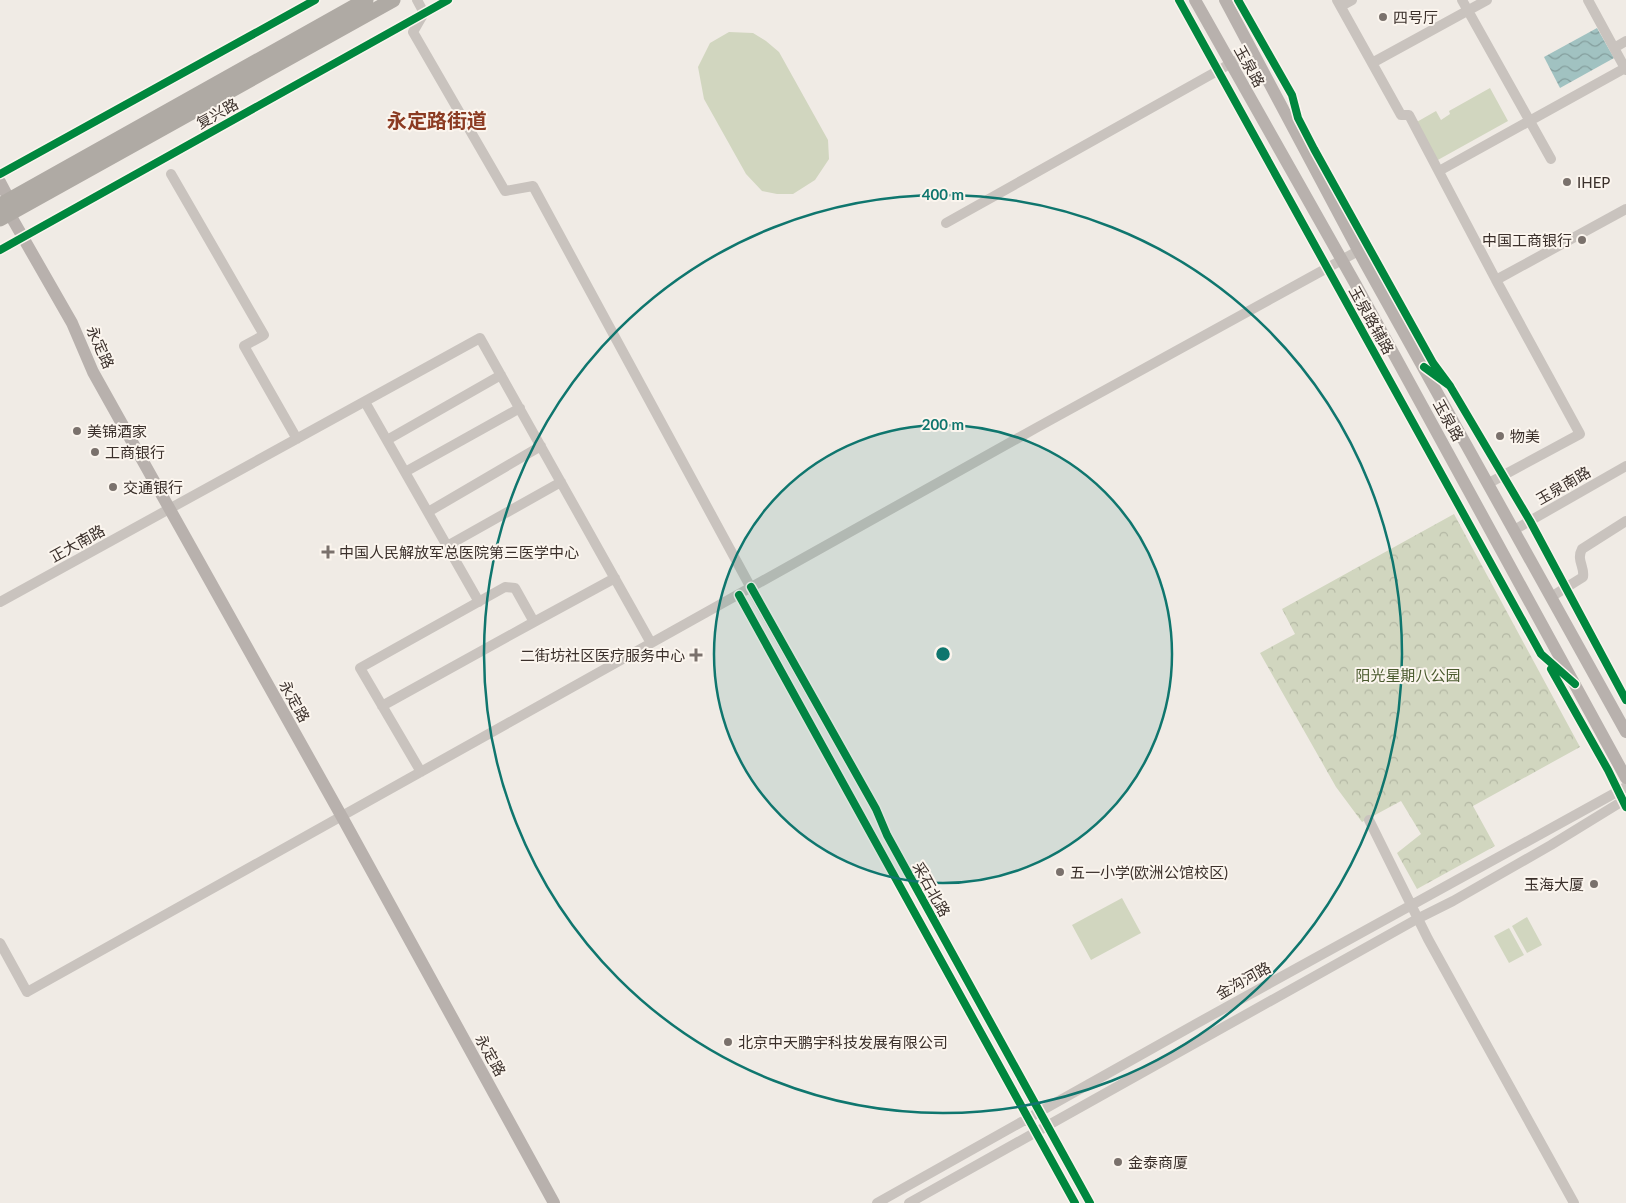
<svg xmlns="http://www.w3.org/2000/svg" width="1626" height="1203" font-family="Lato,'Noto Sans SC',sans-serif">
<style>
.park{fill:url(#park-crowns)}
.garden{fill:#d1d6bf}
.water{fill:url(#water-waves)}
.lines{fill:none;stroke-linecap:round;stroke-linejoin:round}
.minor{stroke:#c9c3be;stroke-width:10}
.major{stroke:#b8b1ad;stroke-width:12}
.highway{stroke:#afaaa4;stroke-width:15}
.cycleway-casing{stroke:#fbf5ee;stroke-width:11}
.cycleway{stroke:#00873e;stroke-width:8}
.ring{fill:none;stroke:#0f766e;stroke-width:2.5}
.poi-dot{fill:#7a716c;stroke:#fbf5ee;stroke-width:2}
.labels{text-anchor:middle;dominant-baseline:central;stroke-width:4;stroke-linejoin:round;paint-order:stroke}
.poi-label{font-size:15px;fill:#3b302b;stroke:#fbf5ee;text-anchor:start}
.street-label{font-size:15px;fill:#3b302b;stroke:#fbf5ee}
.park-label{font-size:15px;fill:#4a5a2e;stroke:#fbf5ee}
.district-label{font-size:20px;font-weight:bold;fill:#8c3b22;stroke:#fbf5ee}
.centre{fill:#0f766e;stroke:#fbf5ee;stroke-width:2.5}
.ring-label{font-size:15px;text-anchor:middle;font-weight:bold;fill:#0f766e;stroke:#fbf5ee;stroke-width:4;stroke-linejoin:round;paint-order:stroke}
</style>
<defs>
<pattern id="park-crowns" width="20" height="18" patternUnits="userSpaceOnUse" patternTransform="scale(1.25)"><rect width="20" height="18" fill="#d1d6bf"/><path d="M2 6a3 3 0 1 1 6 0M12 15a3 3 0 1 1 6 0" fill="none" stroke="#b4b8a4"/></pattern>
<pattern id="water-waves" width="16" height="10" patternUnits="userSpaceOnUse" patternTransform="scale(1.25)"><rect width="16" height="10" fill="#a1c2c1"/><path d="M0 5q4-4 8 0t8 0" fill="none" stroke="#849e9d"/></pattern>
</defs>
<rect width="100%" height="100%" fill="#f0ebe5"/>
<path class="park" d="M1454 514 1580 747 1473 806 1495 846 1417 889 1397 853 1421 834 1401 801 1362 822 1336 787 1260 653 1295 634 1282 609Z"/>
<path class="garden" d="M729 32 753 33 766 41 779 52 828 140 829 159 815 180 793 194H777L762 191 746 174 704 99 698 67 710 43Z
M1490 88 1508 121 1436 161 1415 123 1436 111 1441 120 1450 114 1449 111Z
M1122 898 1141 933 1091 960 1072 925Z
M1527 917 1542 945 1527 953 1512 926Z
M1509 928 1524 955 1509 963 1494 936Z"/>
<path class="water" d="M1597 28 1614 58 1560 88 1544 57Z"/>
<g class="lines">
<path class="minor" d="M417 0 424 13 413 32 505 191 533 186 757 599 876 809 887 835 1090 1203
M1179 0 1541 654 1572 681
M1337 0 1401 115H1409L1496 280 1626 209
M1462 0 1551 159
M1588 0 1626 70
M1341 6 1352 0
M1614 48 1626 41
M1372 63 1487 0
M1439 171 1625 68
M171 174 264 335 244 346 297 439
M946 223 1253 51
M1424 367 1450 386 1530 521 1626 700
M365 402 479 602
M387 440 501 375
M405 472 520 408
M1489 483 1580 434 1496 280
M428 512 541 446
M1514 530 1626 466
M447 546 561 482
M739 595 1075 1203
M1551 597 1583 577C1585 567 1576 560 1582 549L1626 521
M0 602 480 338 651 643
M534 622 615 578
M382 706 534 622 515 588 505 587 360 668 421 772
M1369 820 1428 939 1574 1203
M0 943 27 992 1036 428 1358 251
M877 1203 1212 1015 1626 787
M909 1203 1417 919 1453 901 1551 845 1626 799"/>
<path class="major" d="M1195 0 1356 285 1626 778
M1225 0 1365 263 1626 732
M0 182 9 199V209
M5 206 72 323 93 372 342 817 554 1203"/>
<path class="highway" d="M0 205 366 0
M0 219 393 0"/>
<g class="cycleway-casing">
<path id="cycleway" d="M1179 0 1541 654 1575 684
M1238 0 1292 95 1298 118 1314 149 1433 363 1450 386
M0 174 315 0
M0 250 448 0
M1424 367 1450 386 1530 521 1626 700
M751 587 876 809 887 835 1090 1203
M739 595 1075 1203
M1551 669 1608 770 1626 807"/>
</g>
<use href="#cycleway" class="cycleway"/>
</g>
<circle cx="943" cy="654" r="229" fill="#0f766e" fill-opacity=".12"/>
<g class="ring">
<circle cx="943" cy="654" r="229"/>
<circle cx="943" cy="654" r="459"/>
</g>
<g class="poi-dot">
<circle cx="1383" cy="17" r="5"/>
<circle cx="1567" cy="182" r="5"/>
<circle cx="1582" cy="240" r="5"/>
<circle cx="77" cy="431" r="5"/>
<circle cx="1500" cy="436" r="5"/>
<circle cx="95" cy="452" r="5"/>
<circle cx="113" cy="487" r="5"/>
<path d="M325.5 544.5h5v5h5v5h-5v5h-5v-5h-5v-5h5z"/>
<path d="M693.5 647.5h5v5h5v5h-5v5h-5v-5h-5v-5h5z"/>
<circle cx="1060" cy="872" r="5"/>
<circle cx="1594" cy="884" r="5"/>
<circle cx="728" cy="1042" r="5"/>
<circle cx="1118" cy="1162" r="5"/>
</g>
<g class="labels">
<g class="poi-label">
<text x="1393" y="17">四号厅</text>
<text x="1577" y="182">IHEP</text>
<text x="1572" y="240" text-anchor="end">中国工商银行</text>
<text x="87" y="431">美锦酒家</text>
<text x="1510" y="436">物美</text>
<text x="105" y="452">工商银行</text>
<text x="123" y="487">交通银行</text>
<text x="339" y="552">中国人民解放军总医院第三医学中心</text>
<text x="685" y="655" text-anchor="end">二街坊社区医疗服务中心</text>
<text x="1070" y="872">五一小学(欧洲公馆校区)</text>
<text x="1584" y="884" text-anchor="end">玉海大厦</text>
<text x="738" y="1042">北京中天鹏宇科技发展有限公司</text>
<text x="1128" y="1162">金泰商厦</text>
</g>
<g class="street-label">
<text transform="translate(1250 66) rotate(61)">玉泉路</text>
<text transform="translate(217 113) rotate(-29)">复兴路</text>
<text transform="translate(1372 320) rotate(61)">玉泉路辅路</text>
<text transform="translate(101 347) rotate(66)">永定路</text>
<text transform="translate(1449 420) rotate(61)">玉泉路</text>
<text transform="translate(1563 485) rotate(-30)">玉泉南路</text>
<text transform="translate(77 543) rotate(-29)">正大南路</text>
<text transform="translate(295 701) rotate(61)">永定路</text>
<text transform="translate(932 889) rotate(61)">采石北路</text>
<text transform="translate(1243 980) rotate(-29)">金沟河路</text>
<text transform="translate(491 1055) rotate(61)">永定路</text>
</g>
<g class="park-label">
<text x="1408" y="675">阳光星期八公园</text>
</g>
<g class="district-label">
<text x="437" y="120">永定路街道</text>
</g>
</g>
<circle cx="943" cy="654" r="8" class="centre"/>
<g class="ring-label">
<text x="943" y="200">400 m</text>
<text x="943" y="430">200 m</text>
</g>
</svg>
